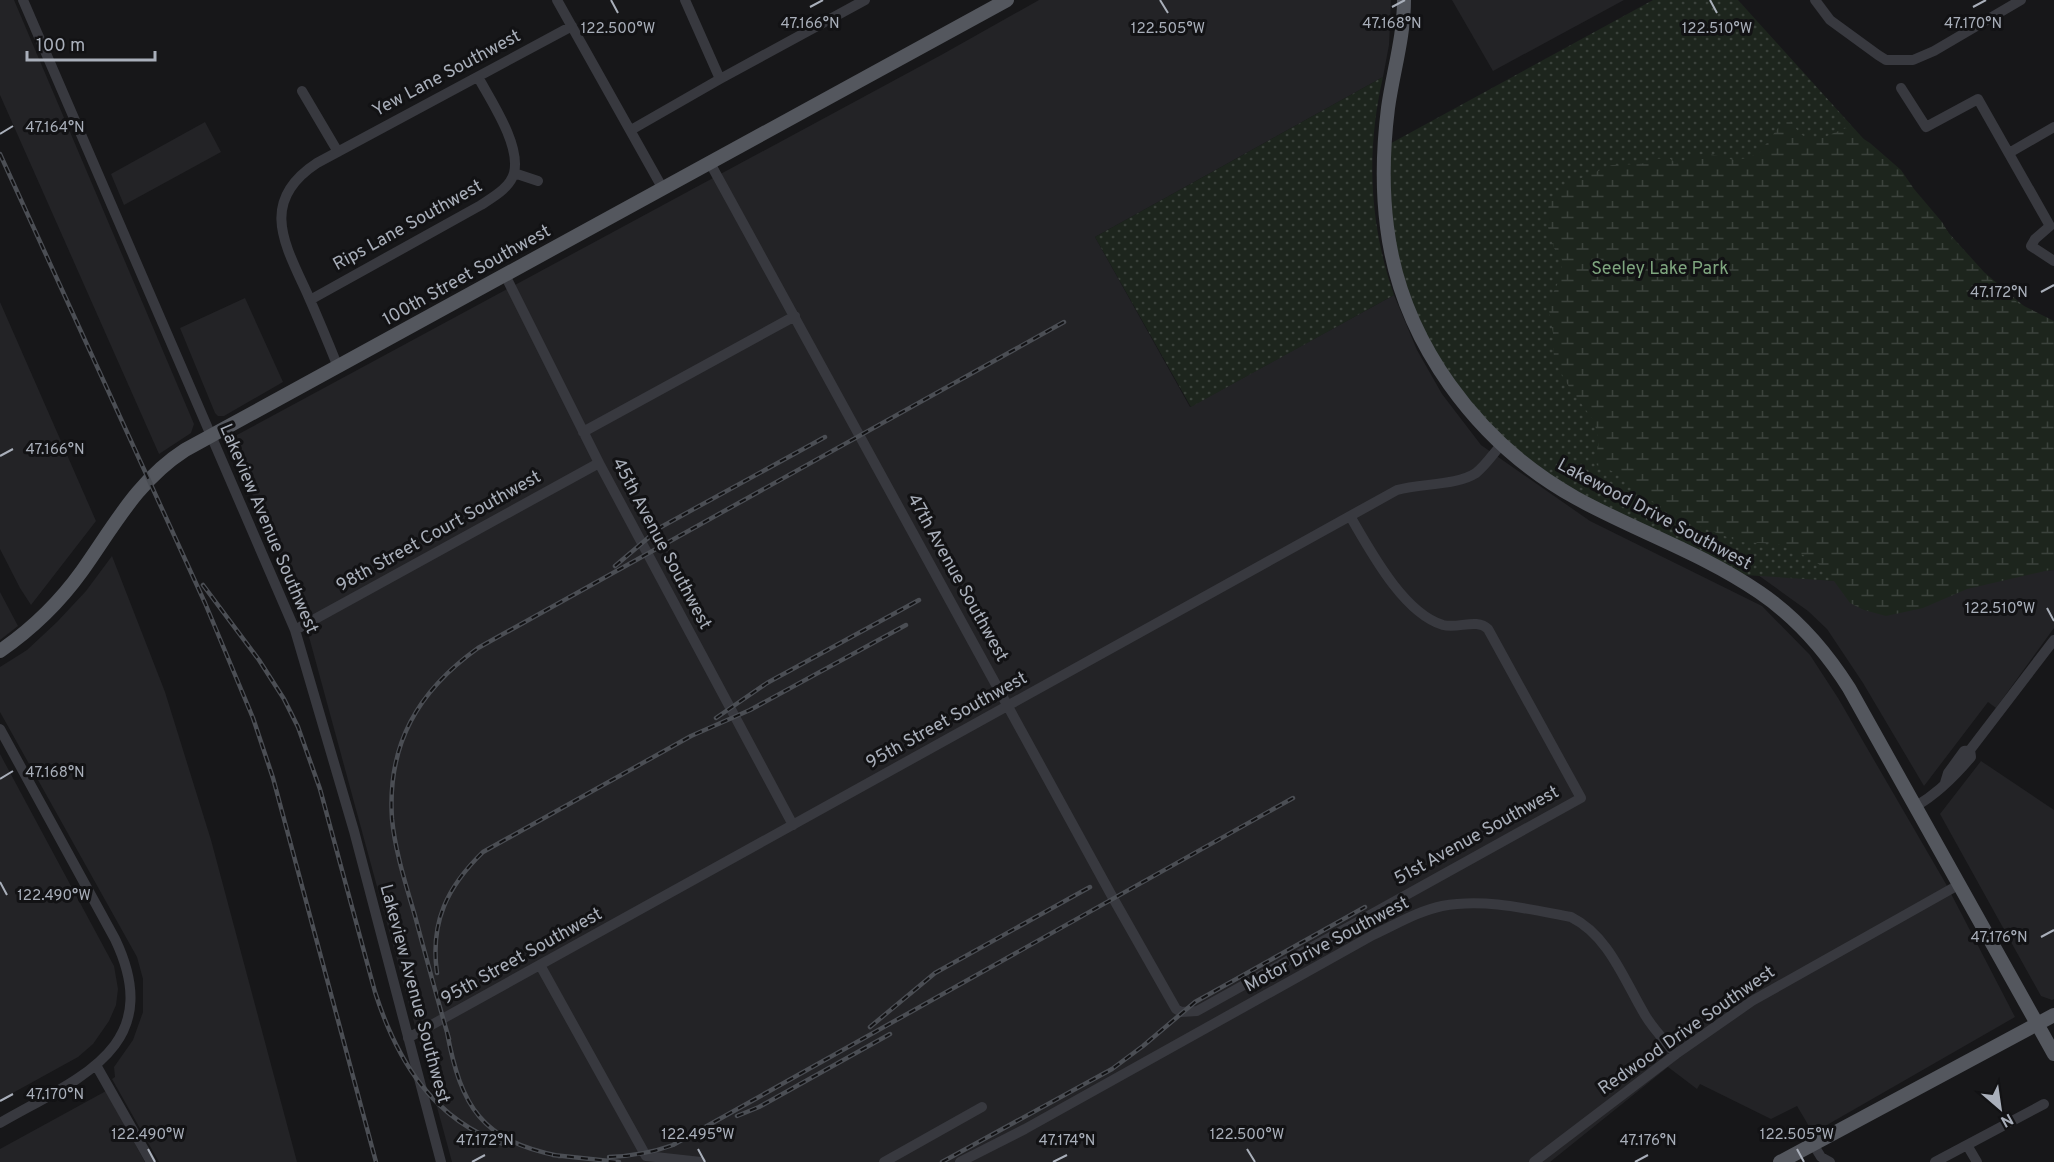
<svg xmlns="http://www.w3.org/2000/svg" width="2054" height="1162" font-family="Overpass,sans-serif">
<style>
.built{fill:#232326}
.grass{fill:url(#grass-dots)}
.wetland{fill:url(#wetland-marsh)}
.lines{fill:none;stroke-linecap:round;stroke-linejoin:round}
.minor{stroke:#38393f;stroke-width:10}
.major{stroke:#54575e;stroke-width:14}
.rail-casing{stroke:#4b4e54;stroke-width:4.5}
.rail{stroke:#121214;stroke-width:2;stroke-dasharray:7;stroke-linecap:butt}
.ticks{fill:none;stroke:#a9afba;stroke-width:2}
.labels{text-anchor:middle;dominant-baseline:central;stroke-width:6;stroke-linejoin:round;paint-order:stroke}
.street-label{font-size:18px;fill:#a9afba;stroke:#121214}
.park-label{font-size:18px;fill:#7fa67f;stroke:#121214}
.ticks-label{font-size:15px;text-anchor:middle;fill:#a9afba;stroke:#121214;stroke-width:6;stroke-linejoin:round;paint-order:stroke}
</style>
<defs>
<pattern id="grass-dots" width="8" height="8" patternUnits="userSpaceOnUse" patternTransform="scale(1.5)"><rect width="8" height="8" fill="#1d251d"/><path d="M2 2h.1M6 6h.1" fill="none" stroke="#3b423c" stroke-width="1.8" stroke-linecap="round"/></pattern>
<pattern id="wetland-marsh" width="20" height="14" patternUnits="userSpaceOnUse" patternTransform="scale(1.5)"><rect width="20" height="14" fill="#1d251d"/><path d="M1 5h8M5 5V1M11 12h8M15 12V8" fill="none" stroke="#3b423c"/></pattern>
</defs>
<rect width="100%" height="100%" fill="#171719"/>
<path class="built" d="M0 0H14L194 424 191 433 159 454 0 95Z
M1039 0H1391L1389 45 1383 77 1095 237 1190 407 1394 295 1417 350 1442 394 1481 445 1590 521 1762 606 1810 655 1838 698 1946 884 2015 1017 1813 1133 1797 1106 1771 1119 1700 1084 1697 1089 1668 1067 1550 1162H452L299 600 232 448 235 436 943 54Z
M1452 0H1624L1493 71Z
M205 122 221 152 124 205 111 174Z
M245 298 283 382 224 416H218L215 413 180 328Z
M0 302 96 521 31 605 20 588 0 549Z
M112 556 165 692 211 840 297 1162H159L112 1079 115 1077 114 1067 133 1040 143 1012V979L137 957 0 712V667L27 650 57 622 86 591Z
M2054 570V628L1996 708 1988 702 1924 786 1863 683 1827 629 1808 611 1758 575 1867 583Z
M0 592 18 626 0 640Z
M0 754 114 966 118 989 116 1005 109 1021 93 1044 78 1057 0 1100Z
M1981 761 2054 810V999L2052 1000 2041 996 1940 814Z
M106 1091 145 1162H0V1149Z"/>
<path class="grass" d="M1653 0H1738L1984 272 2025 307 2054 324V570L1867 583 1729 574 1578 499 1501 445 1435 362 1395 265 1384 147Z
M1383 77C1366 151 1369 223 1394 295L1191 407 1095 237Z"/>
<path class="wetland" d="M1789 120C1812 151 1816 139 1846 128L1870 143 1901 170 1914 189 1942 222 1960 252 2018 303 2054 321V569L1967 589 1923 608 1886 616 1864 610 1850 603 1826 570 1812 559 1778 544 1740 542 1694 524 1648 499 1624 476 1594 464 1599 441 1594 421 1569 387 1554 360 1553 333 1548 304 1562 274V260L1554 248 1549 233 1547 219 1549 203 1572 182 1612 165 1641 164 1655 159 1669 158 1680 166 1693 157 1706 153 1734 160 1748 158 1760 152 1778 128Z"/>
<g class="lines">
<path class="minor" d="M23 0 295 630 354 831 441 1162
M557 0 663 189
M685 0 720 79
M1815 0 1830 20 1878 55 1886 60H1913L1934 51 2021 0
M1901 88 1926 127 1978 99 2050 226 2035 239 2031 246 2054 261
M302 91 338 152
M631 130 720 79 865 0
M2009 153 2054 127
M710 163 1113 898 1176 1009 1181 1012 1197 1011 1581 798 1488 629C1477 618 1458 629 1443 625 1403 613 1370 550 1350 516
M514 173 538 181
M505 275 599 463 793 825
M310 300 481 205C493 197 510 188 514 173 521 145 491 101 478 77
M338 367C328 342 318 318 307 293 284 243 259 201 317 163L572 26
M583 432 795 316
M295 630 599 463
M0 729 115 939C167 1048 78 1078 0 1123
M1945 783 1948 773 1964 751 1970 750 2054 640
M1916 806C1937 794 1955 776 1971 757L1970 750
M540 965 646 1156 701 1162
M408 1038 1397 490C1421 483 1456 486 1476 473 1486 465 1493 454 1501 445
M96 1065 151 1162
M1813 1144 1821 1157 1830 1162
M1967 1145 1977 1162
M884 1162 982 1107
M960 1162 1025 1129 1373 935C1395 925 1418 911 1442 906 1485 898 1528 909 1571 917 1609 936 1624 980 1645 1015 1653 1029 1666 1042 1676 1054
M1534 1162 1676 1054 1752 1001 1960 884
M1935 1162 2044 1104"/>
<path class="major" d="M1404 0C1404 37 1393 72 1388 108 1383 148 1382 188 1387 227 1401 341 1477 443 1576 498 1636 531 1702 553 1759 592 1796 617 1825 650 1849 688L2054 1054
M0 651C32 629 59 603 82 571 114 526 137 481 185 450L1007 0
M1780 1162 2054 1015"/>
<g class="rail-casing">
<path id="rail" d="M0 154 205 603 253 718 273 778 376 1162
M615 566 661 527 825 437
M203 585 259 660 284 699 298 727 320 789 375 992C397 1061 433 1120 506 1145
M716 718 767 683 919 600
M437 973C430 922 447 887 483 852L691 736 750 710 906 625
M870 1027 935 973 1090 887
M447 1032C461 1107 482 1141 559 1156
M449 1039C437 998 426 957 415 916 406 885 395 851 392 819 387 744 418 691 478 648L1064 322
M737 1116 759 1107 890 1034
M553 1155 619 1162
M609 1157C633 1156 651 1153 673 1145L1293 798
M942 1162 1112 1069 1143 1046 1195 1002 1365 907"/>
</g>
<use href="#rail" class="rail"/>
</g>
<path class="ticks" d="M611 0 618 13M1160 0 1168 13M1710 0 1717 13M810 7 823 0M1392 7 1405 0M1973 7 1986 0M0 134 13 126M2041 292 2054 285M0 456 13 449M2047 608 2054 621M0 779 13 771M0 882 7 895M2041 937 2054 930M0 1101 13 1094M148 1149 155 1162M698 1149 705 1162M1247 1149 1255 1162M1797 1149 1804 1162M472 1162 485 1155M1053 1162 1067 1155M1635 1162 1648 1155"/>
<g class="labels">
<g class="street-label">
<text transform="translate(447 74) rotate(-28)">Yew Lane Southwest</text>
<text transform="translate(408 226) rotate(-29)">Rips Lane Southwest</text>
<text transform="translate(467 276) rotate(-29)">100th Street Southwest</text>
<text transform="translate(1654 515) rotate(28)">Lakewood Drive Southwest</text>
<text transform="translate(268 529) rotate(67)">Lakeview Avenue Southwest</text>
<text transform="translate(439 532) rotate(-29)">98th Street Court Southwest</text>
<text transform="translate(661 544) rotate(62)">45th Avenue Southwest</text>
<text transform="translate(957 578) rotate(61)">47th Avenue Southwest</text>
<text transform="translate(947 721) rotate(-29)">95th Street Southwest</text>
<text transform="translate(1477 836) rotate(-29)">51st Avenue Southwest</text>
<text transform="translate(1327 945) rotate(-28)">Motor Drive Southwest</text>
<text transform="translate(522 957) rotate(-29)">95th Street Southwest</text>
<text transform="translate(414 994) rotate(75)">Lakeview Avenue Southwest</text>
<text transform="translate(1687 1031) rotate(-35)">Redwood Drive Southwest</text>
</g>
<g class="park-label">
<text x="1660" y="269">Seeley Lake Park</text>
</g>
</g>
<g class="ticks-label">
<text x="1392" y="28">47.168°N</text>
<text x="810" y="28">47.166°N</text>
<text x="1973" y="28">47.170°N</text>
<text x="618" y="33">122.500°W</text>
<text x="1168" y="33">122.505°W</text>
<text x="1717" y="33">122.510°W</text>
<text x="55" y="132">47.164°N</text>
<text x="1999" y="297">47.172°N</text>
<text x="55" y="454">47.166°N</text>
<text x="2000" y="613">122.510°W</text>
<text x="55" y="777">47.168°N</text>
<text x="54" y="900">122.490°W</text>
<text x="1999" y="942">47.176°N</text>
<text x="55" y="1099">47.170°N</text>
<text x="148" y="1139">122.490°W</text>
<text x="698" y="1139">122.495°W</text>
<text x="1247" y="1139">122.500°W</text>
<text x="1797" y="1139">122.505°W</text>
<text x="485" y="1145">47.172°N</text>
<text x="1067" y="1145">47.174°N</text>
<text x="1648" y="1145">47.176°N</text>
</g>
<g transform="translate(2000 1108) rotate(151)" stroke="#121214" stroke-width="4.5" paint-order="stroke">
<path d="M0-4.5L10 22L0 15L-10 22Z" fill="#a9afba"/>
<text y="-9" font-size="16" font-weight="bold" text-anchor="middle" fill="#a9afba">N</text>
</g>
<path d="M27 51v9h128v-9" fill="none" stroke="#a9afba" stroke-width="3"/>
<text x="36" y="51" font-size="18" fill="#a9afba" stroke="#121214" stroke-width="4.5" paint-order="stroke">100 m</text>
</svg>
